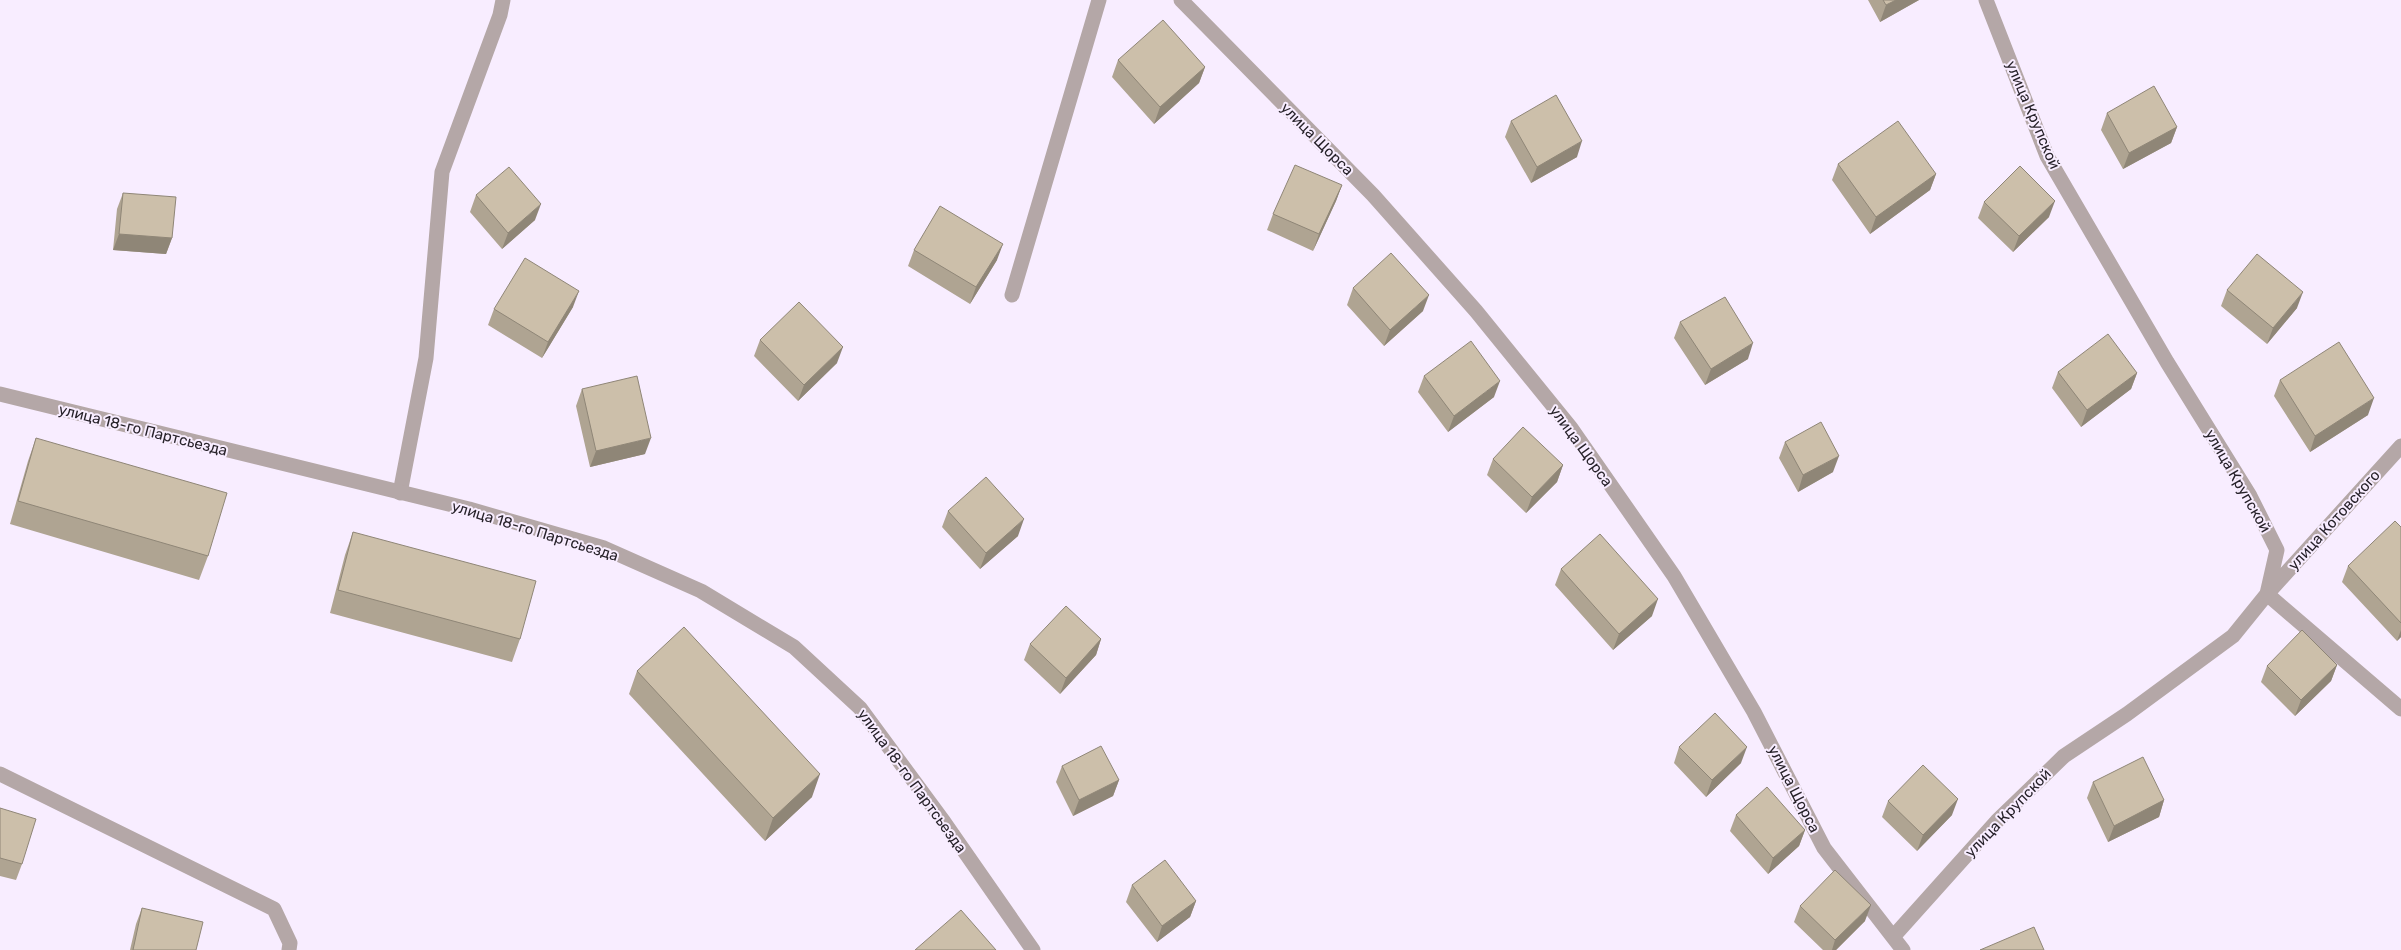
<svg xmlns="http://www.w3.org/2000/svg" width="2401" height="950" font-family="Rubik,sans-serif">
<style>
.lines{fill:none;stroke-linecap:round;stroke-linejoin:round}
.lane{stroke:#b4a7a7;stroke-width:15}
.street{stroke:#b4a7a7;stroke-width:15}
.wall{fill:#afa492}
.shaded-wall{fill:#8f8677}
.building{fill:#ccbfaa;stroke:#8f8677}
.labels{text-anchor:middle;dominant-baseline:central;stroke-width:4;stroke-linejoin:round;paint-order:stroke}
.street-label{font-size:15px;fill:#27222a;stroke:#f8edff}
</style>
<rect width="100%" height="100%" fill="#f8edff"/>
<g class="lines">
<path class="lane" d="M400 493 426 358 442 172 500 15 503 0
M2267 594 2401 709
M0 774 274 909 290 943 289 950"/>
<path class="street" d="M1181 0 1373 195 1476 311 1571 428 1674 576 1754 712 1824 848 1903 950
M1012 295 1099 0
M0 394 469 509 604 548 701 591 794 647 860 708 944 822 1033 950
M2268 593 2401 446
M1893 937 1997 821 2064 756 2127 714 2233 636 2267 594 2277 550 2250 496 2167 362 2047 156 1986 0"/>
</g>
<path class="wall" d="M1868 0H1919L1880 22Z
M1118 60 1205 67 1199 83 1154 124 1112 77Z
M2107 113 2177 127 2171 143 2123 169 2101 130Z
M1511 121 1577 157 1531 183 1505 137Z
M1838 164 1936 174 1930 190 1870 234 1832 180Z
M1342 185 1336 201 1313 251 1267 230 1273 214Z
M123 193 172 238 166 254 113 250 117 209Z
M476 195 535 220 502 249 470 212Z
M1984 202 2049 217 2013 252 1978 218Z
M914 250 997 260 970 304 908 266Z
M1353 288 1423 311 1384 346 1347 305Z
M2227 290 2297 308 2267 344 2221 306Z
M573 307 542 358 488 325 494 309Z
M1680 322 1748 359 1705 385 1674 338Z
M760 340 837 363 798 401 754 356Z
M2058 372 2137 373 2131 389 2081 427 2052 388Z
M1424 376 1494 397 1448 432 1418 392Z
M2280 380 2368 415 2310 452 2274 396Z
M582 389 645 454 590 467 576 406Z
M36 438 208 556 199 580 10 524 28 461Z
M1785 442 1833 472 1798 492 1779 458Z
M1493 459 1563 465 1557 482 1526 513 1487 475Z
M948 511 1018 536 980 569 942 527Z
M2401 527V637L2397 641 2342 582 2348 566Z
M353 532 520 639 512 662 330 613 345 555Z
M1561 569 1652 616 1613 650 1555 585Z
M1101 639 1096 655 1060 694 1024 660 1030 644Z
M2337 665 2331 681 2295 716 2261 682 2267 666Z
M637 671 812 797 765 841 629 694Z
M1679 747 1741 763 1706 797 1674 763Z
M1062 766 1119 780 1113 796 1073 816 1056 782Z
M2093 782 2164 800 2159 817 2108 842 2087 798Z
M1888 801 1952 815 1917 851 1882 817Z
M0 808 22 864 16 880 0 876Z
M1736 815 1805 830 1799 846 1768 874 1730 831Z
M1132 885 1196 901 1190 917 1157 942 1126 902Z
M1800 906 1865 921 1836 950H1823L1794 922Z
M142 908 196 950H130L136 924Z"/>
<path class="shaded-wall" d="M1896 0H1919L1880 22 1886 5Z
M1205 67 1199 83 1154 124 1160 107Z
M2177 127 2171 143 2123 169 2129 153Z
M1582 141 1577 157 1531 183 1537 167Z
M1936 174 1930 190 1870 234 1876 217Z
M1342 185 1336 201 1313 251 1319 234Z
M2055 201 2049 217 2013 252 2019 236Z
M541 204 535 220 502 249 508 233Z
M119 234 172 238 166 254 113 250Z
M1003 244 997 260 970 304 976 287Z
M579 291 573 307 542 358 548 342Z
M2303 292 2297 308 2267 344 2273 328Z
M1429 295 1423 311 1384 346 1390 330Z
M1753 343 1748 359 1705 385 1711 369Z
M843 347 837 363 798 401 804 385Z
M2137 373 2131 389 2081 427 2087 410Z
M1500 381 1494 397 1448 432 1454 416Z
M2374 398 2368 415 2310 452 2315 436Z
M651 438 645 454 590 467 596 451Z
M1839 456 1833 472 1798 492 1803 475Z
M1563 465 1557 482 1526 513 1532 497Z
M1024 519 1018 536 980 569 986 553Z
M1658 599 1652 616 1613 650 1619 634Z
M2401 630V637L2397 641Z
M1101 639 1096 655 1060 694 1066 678Z
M2337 665 2331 681 2295 716 2301 700Z
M1747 747 1741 763 1706 797 1712 780Z
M820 774 812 797 765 841 773 818Z
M1119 780 1113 796 1073 816 1079 800Z
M1958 799 1952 815 1917 851 1923 835Z
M2164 800 2159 817 2108 842 2114 826Z
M1805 830 1799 846 1768 874 1773 858Z
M1196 901 1190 917 1157 942 1162 926Z
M1871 905 1865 921 1836 950H1832L1835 940Z"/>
<path class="building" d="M1883 0H1896L1886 5Z
M1163 20 1205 67 1160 107 1118 60Z
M2154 86 2177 127 2129 153 2107 113Z
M1556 95 1582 141 1537 167 1511 121Z
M1898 121 1936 174 1876 217 1838 164Z
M1295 165 1342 185 1319 234 1273 214Z
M2020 166 2055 201 2019 236 1984 202Z
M509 167 541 204 508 233 476 195Z
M123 193 176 197 172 238 119 234Z
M940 206 1003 244 976 287 914 250Z
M1391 253 1429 295 1390 330 1353 288Z
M2257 254 2303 292 2273 328 2227 290Z
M525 258 579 291 548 342 494 309Z
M1725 297 1753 343 1711 369 1680 322Z
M799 302 843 347 804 385 760 340Z
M2108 334 2137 373 2087 410 2058 372Z
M1471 341 1500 381 1454 416 1424 376Z
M2339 342 2374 398 2315 436 2280 380Z
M637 376 651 438 596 451 582 389Z
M1821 422 1839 456 1803 475 1785 442Z
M1523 427 1563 465 1532 497 1493 459Z
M36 438 227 493 208 556 18 501Z
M986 477 1024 519 986 553 948 511Z
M2395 521 2401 527V623L2348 566Z
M353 532 536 581 520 639 338 590Z
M1600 534 1658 599 1619 634 1561 569Z
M1066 606 1101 639 1066 678 1030 644Z
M684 627 820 774 773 818 637 671Z
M2302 630 2337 665 2301 700 2267 666Z
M1715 713 1747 747 1712 780 1679 747Z
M1101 746 1119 780 1079 800 1062 766Z
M2143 757 2164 800 2114 826 2093 782Z
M1923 765 1958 799 1923 835 1888 801Z
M1767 787 1805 830 1773 858 1736 815Z
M0 808 36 819 22 864 0 858Z
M1165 860 1196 901 1162 926 1132 885Z
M1835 870 1871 905 1835 940 1800 906Z
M142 908 203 922 196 950H133Z
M961 910 996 950H915Z
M2034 927 2044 950H1980Z"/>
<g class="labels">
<g class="street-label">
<text transform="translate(2033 115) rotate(67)">улица Крупской</text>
<text transform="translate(1317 139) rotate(45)">улица Щорса</text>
<text transform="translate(143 430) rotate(14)">улица 18-го Партсьезда</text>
<text transform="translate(1581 446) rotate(54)">улица Щорса</text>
<text transform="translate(2238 481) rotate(60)">улица Крупской</text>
<text transform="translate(2334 520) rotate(-48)">улица Котовского</text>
<text transform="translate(535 531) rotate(17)">улица 18-го Партсьезда</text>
<text transform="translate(912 781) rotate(54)">улица 18-го Партсьезда</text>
<text transform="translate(1794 789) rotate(63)">улица Щорса</text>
<text transform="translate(2008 813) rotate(-46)">улица Крупской</text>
</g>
</g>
</svg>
